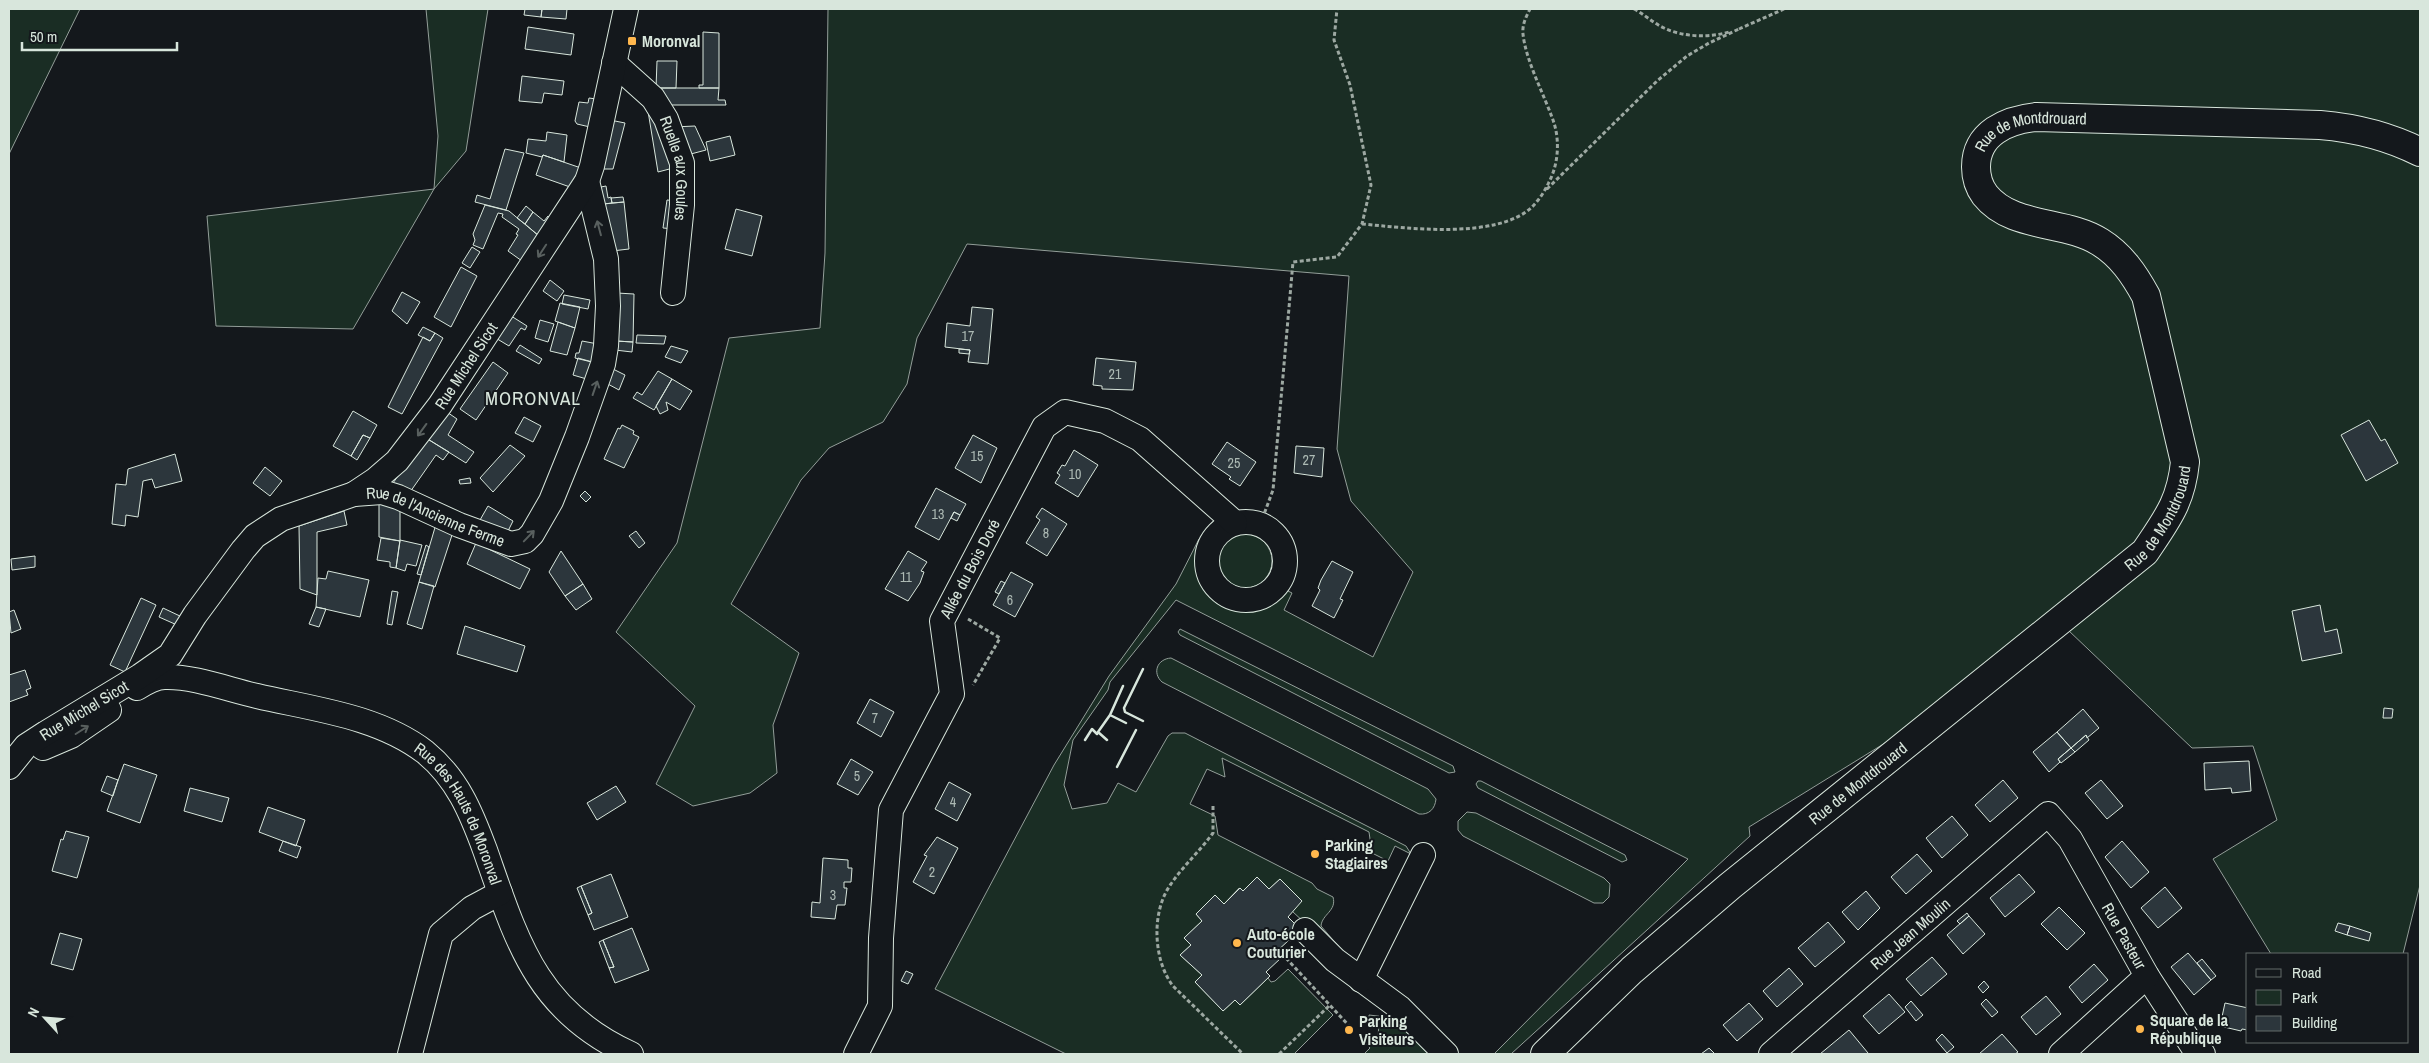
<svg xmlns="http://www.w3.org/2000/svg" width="2429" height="1063" font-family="'Archivo Narrow',sans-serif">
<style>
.green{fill:#1a2d24;stroke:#939e99}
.building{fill:#2c363c;stroke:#d8e6dc}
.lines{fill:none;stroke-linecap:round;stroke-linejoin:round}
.minor-casing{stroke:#d8e6dc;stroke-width:26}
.major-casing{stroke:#d8e6dc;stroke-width:30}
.path{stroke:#9da8a2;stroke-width:3;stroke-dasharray:4 2.5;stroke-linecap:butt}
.minor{stroke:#14181c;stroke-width:24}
.major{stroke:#14181c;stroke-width:28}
.wall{stroke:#d8e6dc;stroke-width:2.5}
.oneway{stroke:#59605f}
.poi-dot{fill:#ffb74d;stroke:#14181c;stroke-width:2}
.labels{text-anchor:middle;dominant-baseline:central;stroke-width:4;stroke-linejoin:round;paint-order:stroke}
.number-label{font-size:14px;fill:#adbab4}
.poi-label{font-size:16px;font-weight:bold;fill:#d8e6dc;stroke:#14181c;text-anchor:start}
.street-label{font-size:16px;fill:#d8e6dc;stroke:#14181c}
.quarter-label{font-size:19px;letter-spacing:1px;fill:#d8e6dc;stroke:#14181c}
</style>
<rect width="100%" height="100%" fill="#14181c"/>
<path class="green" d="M9 9H80L9 154Z
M426 9H488L466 151 434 189 353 329 216 326 207 216 434 189 438 136Z
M828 9H2420V885L2403 954H2271L2213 859 2277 820 2253 746 2192 748 2068 630 1749 827 1750 836 1511 1054H1494L1688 859 1176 600 1110 682 1108 690 1073 740 1064 785 1072 809 1107 803 1118 783 1136 792 1168 736 1172 733H1185L1406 846 1411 854 1395 846 1388 861 1372 853 1369 832 1222 758 1225 777 1207 769 1190 804 1215 816 1218 835 1312 883 1317 889 1333 897C1337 911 1322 914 1321 926L1345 954 1343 958 1293 912 1292 910 1301 901 1280 879 1269 889 1257 877 1243 891 1239 888 1224 904 1215 895 1196 914 1202 921 1184 938 1191 945 1180 955 1202 975 1195 982 1223 1011 1235 1000 1240 1005 1268 978 1271 982 1275 981 1288 969 1333 1015 1294 1054H1066L935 989 1054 765 1109 676 1176 584 1199 539 1203 542C1201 556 1197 575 1206 588 1218 606 1250 615 1269 603 1275 599 1278 593 1282 588L1292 593 1284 610 1373 657 1413 572 1351 501 1337 449 1349 276 967 244 917 338 907 384 883 422 829 448 801 480 731 604 799 653 773 725 777 773 750 793 693 806 656 784 695 706 616 632 677 543 729 338 820 328 825 253Z
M1218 561a27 27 0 1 1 54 0a27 27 0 1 1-54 0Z
M1180 629 1453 766 1455 772 1449 773 1180 635 1178 632Z
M1171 658 1428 789 1436 799C1435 809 1429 815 1419 814L1162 682C1152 673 1157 659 1171 658Z
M1478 781H1481L1625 855 1627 860 1622 862 1478 788 1476 784Z
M1467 812 1476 813 1604 878 1610 884 1609 897 1603 903H1594L1463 836 1458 830V821Z
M1369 1015 1394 1018 1434 1054H1364L1370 1048 1360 1037H1378L1379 1023 1361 1018H1369Z"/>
<path class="building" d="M525 9H542L541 17 524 15Z
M542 9H567L566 19 541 17Z
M528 27 574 34 571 55 525 49Z
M703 32 719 33V88H699V85H703Z
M657 61H677L676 88H656Z
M522 76 564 81 562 95 544 93 542 103 519 101Z
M656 88H719L718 100H725L726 105H663Z
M589 98 596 99 590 127 577 124 575 121 579 102 588 103Z
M647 105 677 167 658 172Z
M610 120 625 123 613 169H598Z
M695 126 706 150 687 155 673 127Z
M547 132 567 135 564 162 543 155 542 157 526 153 528 139 546 141Z
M730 136 735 155 710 161 706 142Z
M505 149 524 153 506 210 475 202 477 195 490 199Z
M543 155 581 168 570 187 536 175Z
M606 186 608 198 611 197 612 203 604 204 601 187Z
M623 197 624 202 612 203 611 198Z
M667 200 678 201 675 229 663 228Z
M624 202 629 249 612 251 603 204Z
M485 205 509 211 539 236 522 261 508 251 518 235 516 234 519 229 502 217 503 214 498 213 483 249 473 245 475 240 473 234Z
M526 206 533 212 525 224 517 218Z
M736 209 762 216 752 256 725 249Z
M533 212 544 221 548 216 551 219 539 236 525 224Z
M472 247 480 252 470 268 462 263Z
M461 267 477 276 451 327 434 317Z
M550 280 564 291 557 301 543 291Z
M402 292 420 302 407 324 392 311Z
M617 293 634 294 633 342 616 341Z
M564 295 590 300 588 309 562 304Z
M560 303 580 307 575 328 555 321Z
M972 307 993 309 988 364 968 362 970 350 945 347 947 323 970 326Z
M508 314 527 326 525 330 521 328 509 346 494 337Z
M540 320 554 324 548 342 535 338Z
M558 322 575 328 567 355 550 351Z
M423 327 435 333 430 341 418 335Z
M435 333 443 338 402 414 388 407 423 337 430 341Z
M637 335 666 336 664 344 636 343Z
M582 341 598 344 596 363 575 358 576 353H579Z
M616 341 633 342 632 352 615 350Z
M520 345 542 359 539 364 516 351Z
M671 346 688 351 681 363 665 357Z
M959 349 970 350 969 354 959 353Z
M578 358 596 363 590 380 573 375Z
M1096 358 1136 362 1133 390 1102 389V386L1093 385Z
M493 362 508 373 476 420 460 409Z
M611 368 625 375 619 390 606 383Z
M658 371 672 379 654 410 633 398 637 392 642 395Z
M672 379 692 391 680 410 666 402 668 410 660 414 656 406Z
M444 410 457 419 448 435 474 452 466 463 426 438Z
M353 411 377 425 370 438 363 435 351 456 333 446Z
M524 417 541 426 533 442 515 433Z
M2369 420 2381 441 2385 439 2398 463 2366 481 2341 435Z
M622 425 634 431 633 434 639 437 624 468 604 459 618 428 620 429Z
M363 435 370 438 357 460 351 456Z
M973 435 997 448 981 483 955 468Z
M426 438 449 452 443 460 436 455 408 495 390 487Z
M1227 442 1256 462 1240 486 1229 479 1231 477 1212 464Z
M510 445 525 456 493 492 480 478Z
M1296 446 1324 448 1322 477 1294 473Z
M1074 450 1098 465 1078 497 1055 483 1060 475 1057 473 1062 465 1065 466Z
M175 454 182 481 155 488 152 479 143 481 138 517 126 515 125 526 112 524 116 484 126 485 128 469Z
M265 467 282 481 270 496 253 483Z
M470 478 471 483 460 484 459 480Z
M936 488 966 504 960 515 954 512 939 540 915 527Z
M585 491 591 497 586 502 580 496Z
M379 504 400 508V541L379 537Z
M488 506 513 521 506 535 480 520Z
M1042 508 1067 524 1047 556 1026 543 1040 520 1036 517Z
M344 511 347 525 317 532V595L300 589 299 526Z
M954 512 960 515 957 521 951 518Z
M436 524 453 532 435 587 419 582Z
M636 531 645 543 639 548 629 536Z
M381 538 400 541 396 568 390 567V562L377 560Z
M400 540 422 545 416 566 407 564 405 571 396 568Z
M476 543 530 569 520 589 467 564Z
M426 545 429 547 421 575 417 574Z
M561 551 583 584 565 596 549 572Z
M908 551 927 562 921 571 924 572 920 583 908 601 885 589Z
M35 556V567L12 570 11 559Z
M1332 561 1353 572 1340 599 1343 600 1334 618 1312 606 1320 590 1318 588 1321 580Z
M328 571 369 580 360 617 316 607 318 578 326 579Z
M1011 572 1033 584 1015 617 993 605Z
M1001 581 1005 583 999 594 995 592Z
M419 582 434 586 422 629 407 624Z
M583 584 592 599 576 610 565 596Z
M392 591 398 592 392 625 387 624Z
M141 598 156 605 125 672 110 665Z
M2320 605 2325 632 2337 629 2342 653 2302 661 2292 611Z
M316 607 326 609 319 627 309 624Z
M163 608 182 617 177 625 159 617Z
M14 610 21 629 11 633 9 612Z
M465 626 525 646 517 672 457 654Z
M25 670 31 688 26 690 28 695 9 702V675Z
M870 699 894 712 881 737 857 723Z
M2384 708 2393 709 2392 718H2383Z
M2083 709 2099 728 2087 738 2086 735 2071 748 2057 732Z
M2057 732 2071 748 2058 759 2060 762 2049 772 2033 752Z
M2086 735 2089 740 2075 752 2071 748Z
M2071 748 2075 752 2061 763 2058 759Z
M851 759 873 772 858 795 837 784Z
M2249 761 2251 791 2232 793 2231 788 2205 790 2204 763Z
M124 764 157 775 140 823 107 811Z
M107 776 118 780 113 796 101 791Z
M2003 780 2018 798 1990 822 1975 805Z
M2101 780 2123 806 2107 819 2085 793Z
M949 782 971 794 957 821 935 809Z
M616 786 626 802 597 820 587 803Z
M190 788 229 798 222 822 184 811Z
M268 807 305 820 296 846 259 832Z
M1952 816 1968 835 1942 858 1926 838Z
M66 831 89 837 77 878 52 871 61 839 63 840Z
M937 837 958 848 934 894 913 882 927 856 924 855Z
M283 841 301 847 297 858 279 851Z
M2122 841 2149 872 2131 888 2105 857Z
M1917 854 1932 871 1906 894 1891 877Z
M823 858 848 860V868H852L851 882H844V888H847L845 905H837L835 919 811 917 812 902 820 903Z
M611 874 628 917 594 930 588 915 592 913 581 886Z
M2019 874 2035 892 2005 917 1990 898Z
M1257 877 1269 889 1280 879 1302 901 1288 917 1304 933 1296 940 1294 938 1290 941 1289 940 1275 953 1281 958 1266 972 1270 976 1240 1005 1235 1000 1223 1011 1195 982 1202 975 1180 955 1191 945 1184 938 1202 921 1196 914 1215 895 1224 904 1240 888 1243 891Z
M581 886 592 913 588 915 577 888Z
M2165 887 2182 908 2158 928 2141 908Z
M1866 891 1880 908 1858 930 1842 912Z
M2059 907 2085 933 2067 950 2041 924Z
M1967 913 1969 916 1960 924 1957 921Z
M1969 916 1985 934 1963 954 1947 935Z
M1828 922 1845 942 1815 967 1798 948Z
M2338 923 2350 926 2347 935 2335 931Z
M2350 926 2371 933 2369 941 2347 935Z
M632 928 649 970 615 983 609 968 614 967 603 940Z
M60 933 82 939 73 970 51 964Z
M603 940 614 967 609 968 599 942Z
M2188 953 2211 980 2194 995 2171 967Z
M1932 957 1947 974 1921 996 1906 979Z
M2202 959 2216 976 2211 980 2197 963Z
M2094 964 2108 980 2082 1003 2069 987Z
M1789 968 1803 984 1777 1007 1763 991Z
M906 971 913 974 908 984 901 981Z
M1984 981 1989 987 1983 993 1978 987Z
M1889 994 1905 1012 1879 1034 1863 1016Z
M2046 996 2061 1014 2036 1035 2021 1017Z
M1986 999 1998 1012 1992 1017 1981 1004Z
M1911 1001 1923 1015 1916 1021 1905 1007Z
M1749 1003 1763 1019 1737 1041 1723 1025Z
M2225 1003 2248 1008V1030L2242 1029 2241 1031 2220 1026Z
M1849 1030 1868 1053 1867 1054H1820Z
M1942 1034 1954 1047 1947 1053 1936 1040Z
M2002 1034 2018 1052 2015 1054H1979Z
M1709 1048 1715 1054H1701Z"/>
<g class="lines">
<g class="minor-casing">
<g id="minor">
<path id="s1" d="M614 63 653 98 666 119 682 163V205L673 293"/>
<path id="s2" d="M354 494 382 492 398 497 459 525 511 544 525 541 532 534 551 501 577 437 603 364 606 346 608 306 606 259 587 181"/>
<circle cx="1246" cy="561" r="39"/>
<path id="s3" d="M137 688C145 683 156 677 165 677 193 676 230 690 257 696 313 709 378 716 425 752 457 778 471 812 485 850 517 941 536 1011 631 1054"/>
<path d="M43 748 71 736 109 710"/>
<path id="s4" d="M9 767 26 746 46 733 140 676 170 655 195 615 243 550 255 536 281 519 354 494 375 480 397 461 440 405 587 181 592 166 626 9"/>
<path d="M1305 930 1335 960 1400 1008 1446 1054"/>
<path d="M1361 980 1423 855"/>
<path d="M410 1054 441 934 472 908 500 893"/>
<path id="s5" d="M856 1054 880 1006 881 938 891 810 952 694 942 621 1044 427 1065 412 1105 421 1140 439 1235 523"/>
<path id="s6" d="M1771 1054 2048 814 2070 839 2147 976 2197 1053 2203 1054"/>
<path d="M2061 1054 2147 976"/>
</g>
</g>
<g class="major-casing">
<g id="major">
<path id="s7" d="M1545 1054 1632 970 1730 886 2145 552C2167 519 2181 502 2185 462L2146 296C2134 274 2121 255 2100 242 2066 220 2012 229 1985 195 1979 187 1976 177 1976 167 1976 133 2007 120 2036 117L2320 125C2356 128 2388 136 2420 152"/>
</g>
</g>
<path class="path" d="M1634 9C1644 14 1653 23 1664 28 1683 37 1708 38 1729 32
M1739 29 1784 9
M1547 189 1657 81 1687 56 1709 43 1741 28
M1362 224C1406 228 1497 240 1532 207 1539 200 1545 191 1549 182 1558 165 1560 142 1554 123 1545 96 1526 62 1523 34 1522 25 1526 17 1530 9
M1260 525 1273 490 1293 262 1337 257 1362 224 1371 185 1350 85 1334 40 1337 9
M968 619 1000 638 973 685
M1213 806V833C1200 851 1183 866 1171 884 1151 911 1153 960 1173 986L1243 1054
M1286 958 1352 1029
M1279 1054 1330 1005"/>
<use href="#minor" class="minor"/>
<use href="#major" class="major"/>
<path class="wall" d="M1110 715 1126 723
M1143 721 1125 712 1124 708 1143 669
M1098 732 1107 740
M1085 740 1092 729 1097 734 1098 732 1110 715 1123 686
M1117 767 1136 730"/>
</g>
<defs><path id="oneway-shaft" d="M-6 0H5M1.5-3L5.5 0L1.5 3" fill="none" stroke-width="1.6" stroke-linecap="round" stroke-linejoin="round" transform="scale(1.25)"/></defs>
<g class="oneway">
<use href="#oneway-shaft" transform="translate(599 228) rotate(-105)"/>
<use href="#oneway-shaft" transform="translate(542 251) rotate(123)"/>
<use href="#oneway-shaft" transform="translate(595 388) rotate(-71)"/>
<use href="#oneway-shaft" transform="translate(422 430) rotate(126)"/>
<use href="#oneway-shaft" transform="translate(529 536) rotate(-46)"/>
<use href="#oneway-shaft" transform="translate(82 730) rotate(-32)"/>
</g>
<g class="poi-dot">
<rect x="627" y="36" width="10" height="10" rx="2.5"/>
<circle cx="1315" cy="854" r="5"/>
<circle cx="1237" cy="943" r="5"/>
<circle cx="2140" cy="1029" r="5"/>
<circle cx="1349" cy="1030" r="5"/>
</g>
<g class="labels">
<g class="number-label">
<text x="968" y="336">17</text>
<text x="1115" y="374">21</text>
<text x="977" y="456">15</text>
<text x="1309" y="460">27</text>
<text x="1234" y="463">25</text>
<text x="1075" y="474">10</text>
<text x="938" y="514">13</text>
<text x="1046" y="533">8</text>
<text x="906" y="577">11</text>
<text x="1010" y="600">6</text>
<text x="875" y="718">7</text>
<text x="857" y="776">5</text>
<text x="953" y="802">4</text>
<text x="932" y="872">2</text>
<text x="833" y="895">3</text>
</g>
<g class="poi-label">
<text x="642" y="41">Moronval</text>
<text x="1325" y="845">Parking<tspan x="1325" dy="18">Stagiaires</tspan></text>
<text x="1247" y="934">Auto-école<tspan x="1247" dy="18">Couturier</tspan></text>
<text x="2150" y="1020">Square de la<tspan x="2150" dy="18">République</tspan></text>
<text x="1359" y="1021">Parking<tspan x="1359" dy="18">Visiteurs</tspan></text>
</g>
<g class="street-label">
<text stroke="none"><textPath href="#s7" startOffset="1358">Rue de Montdrouard</textPath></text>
<text stroke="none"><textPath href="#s1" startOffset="128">Ruelle aux Goules</textPath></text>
<text stroke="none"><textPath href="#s4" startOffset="624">Rue Michel Sicot</textPath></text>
<text stroke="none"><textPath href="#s7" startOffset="819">Rue de Montdrouard</textPath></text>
<text stroke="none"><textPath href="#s2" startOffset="86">Rue de l'Ancienne Ferme</textPath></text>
<text stroke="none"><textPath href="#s5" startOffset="514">Allée du Bois Doré</textPath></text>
<text stroke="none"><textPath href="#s4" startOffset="95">Rue Michel Sicot</textPath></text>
<text stroke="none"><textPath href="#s7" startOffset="414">Rue de Montdrouard</textPath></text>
<text stroke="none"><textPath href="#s3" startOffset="374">Rue des Hauts de Moronval</textPath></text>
<text stroke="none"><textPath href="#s6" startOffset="184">Rue Jean Moulin</textPath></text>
<text stroke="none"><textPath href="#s6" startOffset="511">Rue Pasteur</textPath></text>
</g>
<g class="quarter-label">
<text x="533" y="398">MORONVAL</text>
</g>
</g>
<rect width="2429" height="1063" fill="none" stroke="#d8e6dc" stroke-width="20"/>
<rect x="2246" y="953" width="162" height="90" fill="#14181c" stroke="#626a69"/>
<rect x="2256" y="969" width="25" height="8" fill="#14181c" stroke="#626a69"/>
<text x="2292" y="978" font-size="15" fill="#d8e6dc">Road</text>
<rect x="2256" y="990" width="25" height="15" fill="#1a2d24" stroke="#626a69"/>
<text x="2292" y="1003" font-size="15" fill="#d8e6dc">Park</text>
<rect x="2256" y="1016" width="25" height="15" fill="#2c363c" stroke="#626a69"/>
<text x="2292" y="1028" font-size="15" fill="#d8e6dc">Building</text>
<g transform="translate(45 1018) rotate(296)" stroke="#14181c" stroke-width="4" paint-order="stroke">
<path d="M0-4L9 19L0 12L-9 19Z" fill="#d8e6dc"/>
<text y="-8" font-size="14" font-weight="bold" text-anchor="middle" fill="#d8e6dc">N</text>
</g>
<path d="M22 42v8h155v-8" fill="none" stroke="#d8e6dc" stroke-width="2.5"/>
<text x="30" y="42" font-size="15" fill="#d8e6dc" stroke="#14181c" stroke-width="4" paint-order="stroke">50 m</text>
</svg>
